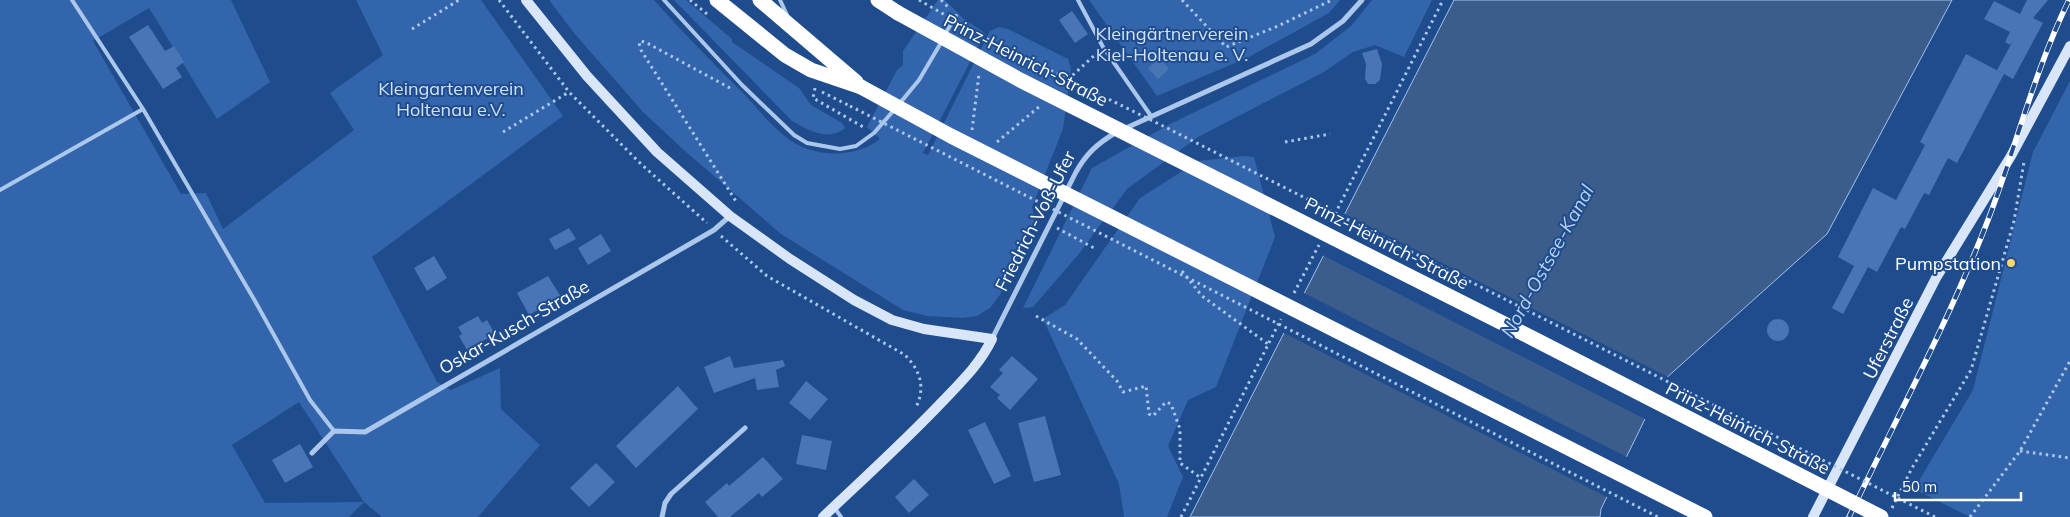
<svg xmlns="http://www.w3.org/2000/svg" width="2070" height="517" font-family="Mulish,sans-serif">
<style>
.green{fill:#3265ab;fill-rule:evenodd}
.water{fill:#3c5d8c;stroke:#a0c2ee}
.pier{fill:#1f4c8d}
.building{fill:#4775b5}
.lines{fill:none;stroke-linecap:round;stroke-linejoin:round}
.path{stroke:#acc7ec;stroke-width:3;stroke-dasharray:2.5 4;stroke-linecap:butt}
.lane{stroke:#acc7ec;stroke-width:4}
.street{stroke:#acc7ec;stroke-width:5}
.secondary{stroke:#d9e6f9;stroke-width:10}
.highway{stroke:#fff;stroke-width:15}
.rail-casing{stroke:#fff;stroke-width:5.5}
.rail{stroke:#1f4c8d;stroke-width:4;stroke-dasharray:11;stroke-linecap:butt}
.path-bridge{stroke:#acc7ec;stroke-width:3;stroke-dasharray:2.5 4;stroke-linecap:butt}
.highway-bridge{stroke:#fff;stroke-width:15}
.poi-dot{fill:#fbd66c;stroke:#1f4c8d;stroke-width:2}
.labels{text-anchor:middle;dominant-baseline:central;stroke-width:4;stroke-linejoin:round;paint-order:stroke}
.park-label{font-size:18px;fill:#d2e2f9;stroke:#1f4c8d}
.street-label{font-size:18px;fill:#fff;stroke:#1f4c8d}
.poi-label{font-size:18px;fill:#fff;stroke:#1f4c8d;text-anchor:end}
.water-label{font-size:19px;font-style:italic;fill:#b8d2f3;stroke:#1f4c8d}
</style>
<rect width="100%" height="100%" fill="#1f4c8d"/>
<path class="green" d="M0 0H231L270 82 217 119 149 8 93 41 181 194 206 193 223 229 354 130 330 93 383 55 356 0H481L563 116 372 257 437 382 451 390 500 368 501 409 540 445 478 517H382L364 502 349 517H0ZM299 402 364 502H363L265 503 232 445Z
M549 0H654C683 33 713 63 744 94 758 109 771 126 787 138 813 158 854 159 880 139L867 127 897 70 903 65V51L938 0H945L964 19 985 33 923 153 928 155 990 31 999 27 1008 29 1068 59 1071 69 1063 129 1032 207 1035 220 1000 295 990 308 977 316 963 318 927 316 903 310 781 234 685 151 643 112 574 33Z
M674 0H686L732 39V42L799 88 811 105 842 123 845 128C828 142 808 130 792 121Z
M1089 0H1340L1329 13 1247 58 1157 96Z
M1372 0H1432L1404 57 1375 45 1353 52 1324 72 1198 137 1127 189 1078 255 1033 307 1023 308 1092 168 1172 123 1315 54 1351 26Z
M2070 81V517H1970L1914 489 1973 390 2033 152Z
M1244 156 1254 157 1275 237 1216 387 1188 400 1168 446 1183 477 1167 517H1124L1119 484 1043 319 1065 305 1140 198 1198 161Z"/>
<path class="water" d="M1454 0H1952L1827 234 1664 380 1601 509 1600 517H1190Z"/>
<path class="pier" d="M1343 213 1670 378 1666 382 1647 420 1322 255Z
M1302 292 1629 458 1609 498 1282 332Z"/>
<path class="building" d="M2027 0H2048L2033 18 2043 23 2013 79 1997 70 2013 41 2010 45 2005 42 2010 32 1984 19 1994 1 2020 14Z
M1072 11 1088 34 1075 43 1059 20Z
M148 25 165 51 174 46 184 62 176 68 182 77 163 89 129 37Z
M1377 49 1382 64 1380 80 1375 84H1368L1365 79 1366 64 1362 53Z
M1966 54 2004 74 1957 163 1948 158 1929 195 1925 193 1923 195 1905 229 1901 227 1877 272 1868 267 1843 314 1832 308 1854 266 1838 257 1873 188 1896 200 1925 145 1920 142Z
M1160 58 1169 69 1158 79 1148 68Z
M569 228 576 239 555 250 549 239Z
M601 234 611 251 588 265 578 248Z
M434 256 447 278 427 291 414 268Z
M548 276 561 297 529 315 517 293Z
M478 316 482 323 487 320 495 334 467 350 459 336 462 334 458 327Z
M1767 330a11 11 0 1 1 22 0a11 11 0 1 1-22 0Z
M730 356 734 368 783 360 785 366 776 370 779 387 757 390 755 378 714 393 704 367Z
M1012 356 1038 379 1010 410 997 398 1000 395 990 387 1003 373 999 370Z
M806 381 828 399 810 420 789 403Z
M678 386 698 409 636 468 616 446Z
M1045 416 1061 475 1034 482 1018 423Z
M985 422 1011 476 994 484 968 430Z
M802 435 832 441 826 470 796 464Z
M300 444 313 467 285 483 272 460Z
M763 457 783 479 762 497 759 493 730 517H718L705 502 727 483 729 486Z
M596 463 615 482 589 507 570 488Z
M914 479 929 495 909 513 895 497Z"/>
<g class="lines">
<path class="path" d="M499 0 569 92 641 164 707 223
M690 0 707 14
M941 0 950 9
M1182 0 1226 47 1278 26 1332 0
M412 29 459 0
M1063 84 1097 53
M730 88 647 43 641 41 639 43 641 50 737 203
M815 88 813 98 865 128
M822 92 850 106
M972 130 979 74
M503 132 569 92
M997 142 1040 106
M1285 142 1330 134
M1332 220 1443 0
M1057 228 1094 248
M721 236 767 276 905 355C921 371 926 389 915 409
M1182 271 1202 296 1268 344
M1294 293 1319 245
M1036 316 1077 339 1117 381 1123 392 1146 386 1149 414 1153 416 1166 402 1171 404 1180 429V463L1201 478
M2020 451 2070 458
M1892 508 1912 468 1971 370 2014 221 2024 162
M1181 517 1281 319
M1970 517 2020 451 2070 361"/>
<path class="lane" d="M72 0 143 109 255 301 310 400 334 431
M664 0 742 85 794 135 807 143 840 149 856 146 874 133 894 110
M780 0 787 15
M1078 0 1103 47 1151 116
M945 34 956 16
M900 103 919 80 942 41
M0 190 143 109
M834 507 841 517"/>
<path class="street" d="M992 339 1076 172C1086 154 1097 144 1115 133L1311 44 1343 21 1362 0
M312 453 334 431 365 432 714 230 730 216
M662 517 665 503 671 494 745 428"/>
<path class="secondary" d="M526 0 587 76 657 152 730 216 790 259 854 300 892 320 924 329 992 339C980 364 961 382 942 402 904 442 863 479 823 517
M1813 517 1936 278 2011 156 2070 46"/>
<path class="highway" d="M717 0 785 55 811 70 861 87
M760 0 856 82
M878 0 898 13"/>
<g class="rail-casing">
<path id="rail" d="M1849 517C1896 419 1949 321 1988 220 2016 147 2035 69 2069 0"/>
</g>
<use href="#rail" class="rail"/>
<path class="path-bridge" d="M919 0 985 38 1165 127 1935 517
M850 106 1658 517"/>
<path class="highway-bridge" d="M898 13 1020 80 1536 340 1881 517
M861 87 951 136 1705 517"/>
</g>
<circle class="poi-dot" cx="2011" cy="263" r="5"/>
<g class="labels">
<g class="park-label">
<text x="1172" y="33">Kleingärtnerverein<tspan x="1172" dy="21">Kiel-Holtenau e. V.</tspan></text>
<text x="451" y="88">Kleingartenverein<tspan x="451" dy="21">Holtenau e.V.</tspan></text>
</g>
<g class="street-label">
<text transform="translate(1026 60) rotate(27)">Prinz-Heinrich-Straße</text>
<text transform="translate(1035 221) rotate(-63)">Friedrich-Voß-Ufer</text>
<text transform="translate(1387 243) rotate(27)">Prinz-Heinrich-Straße</text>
<text transform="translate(514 327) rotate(-30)">Oskar-Kusch-Straße</text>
<text transform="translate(1888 338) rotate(-63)">Uferstraße</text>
<text transform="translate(1748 428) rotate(27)">Prinz-Heinrich-Straße</text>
</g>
<g class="poi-label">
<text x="2001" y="263">Pumpstation</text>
</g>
<g class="water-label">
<text transform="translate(1547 261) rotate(-61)">Nord-Ostsee-Kanal</text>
</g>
</g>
<path d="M1895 492v8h126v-8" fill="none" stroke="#ffffff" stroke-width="2.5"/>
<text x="1902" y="492" font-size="15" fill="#ffffff" stroke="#1f4c8d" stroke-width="4" paint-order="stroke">50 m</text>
</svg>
